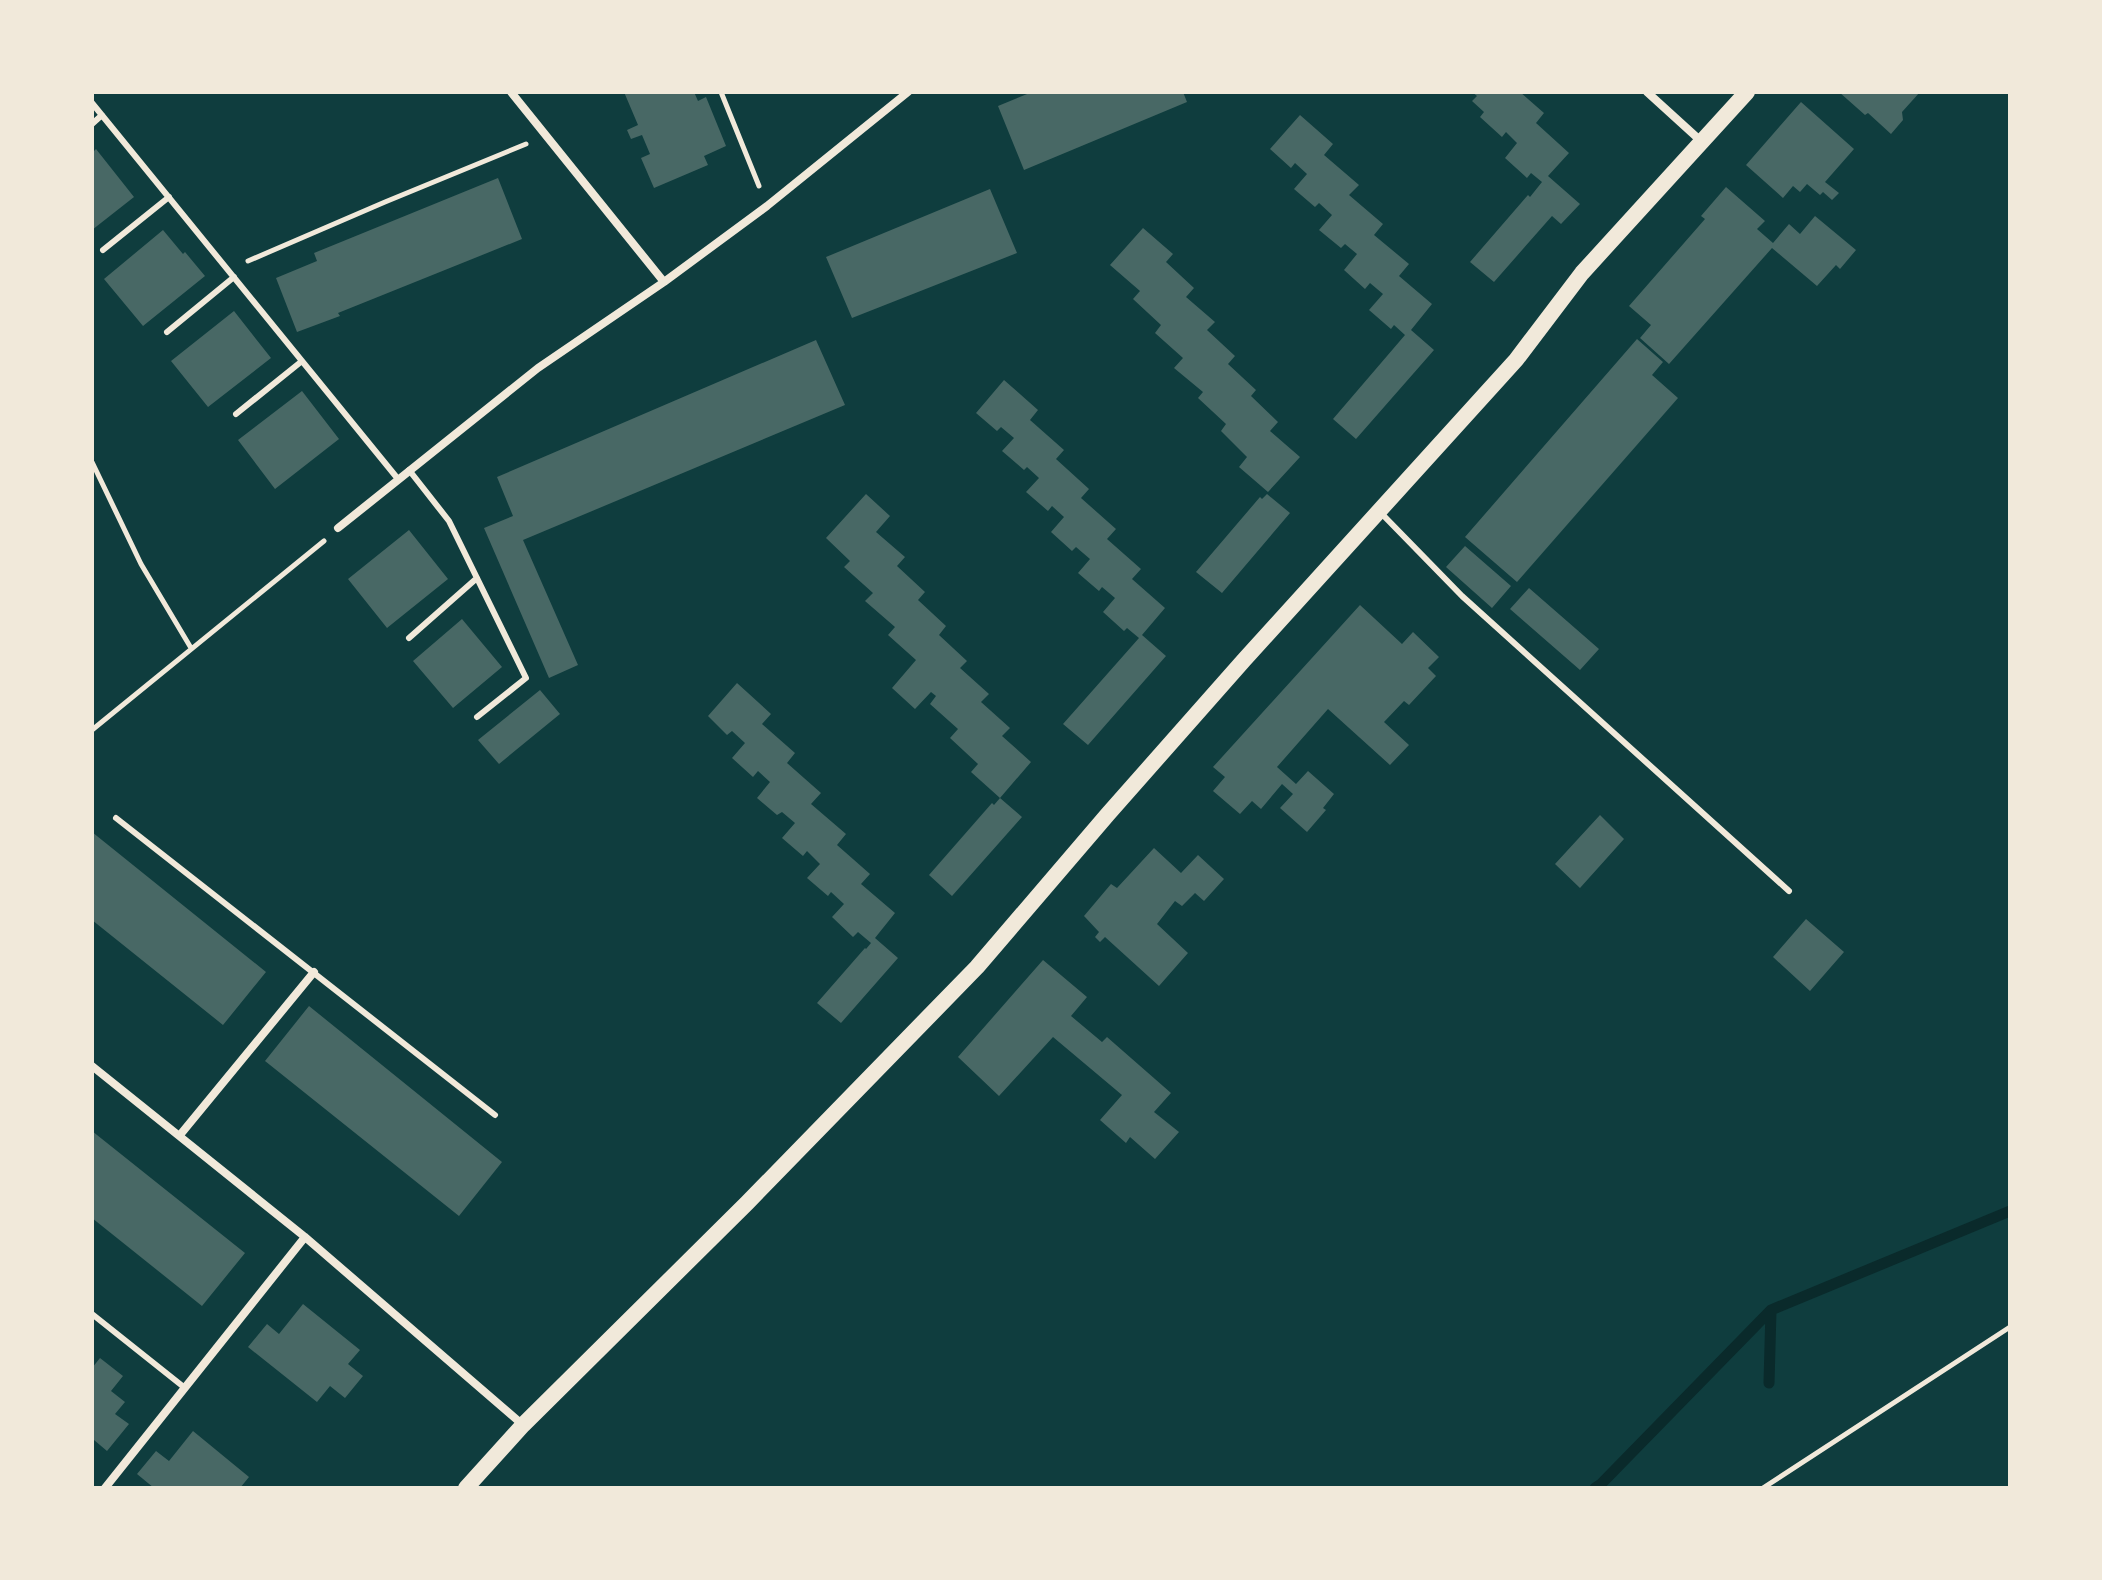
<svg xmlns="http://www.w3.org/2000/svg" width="2102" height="1580" font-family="'Nunito Sans',sans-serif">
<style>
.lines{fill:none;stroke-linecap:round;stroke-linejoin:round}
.stream{stroke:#0a2a2b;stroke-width:11}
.building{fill:#486865}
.path{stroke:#f1e9da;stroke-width:5}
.service{stroke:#f1e9da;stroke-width:6}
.minor{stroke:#f1e9da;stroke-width:8}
.secondary{stroke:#f1e9da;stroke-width:16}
</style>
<rect width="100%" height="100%" fill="#0f3d3e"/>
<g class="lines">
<path class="stream" d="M1769 1383 1771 1310
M1595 1488 1601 1484 1771 1310 2010 1211"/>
</g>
<path class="building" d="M624 92H694L698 101 706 97 726 146 704 156 708 165 654 188 641 158 650 154 642 135 631 139 627 130 638 125Z
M1032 92H1183L1187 102 1024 170 998 106Z
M1472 92H1520L1544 113 1536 123 1569 153 1548 176 1580 204 1561 224 1552 216 1494 282 1470 262 1528 195 1530 197 1542 182 1531 173 1527 178 1505 158 1517 143 1506 132 1502 137 1480 117 1484 112 1472 101 1477 96Z
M1839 92H1920L1902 112 1903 120 1891 134 1868 113 1865 115Z
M1801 102 1854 149 1825 182 1839 193 1832 200 1823 192 1820 195 1807 184 1800 192 1793 186 1783 198 1746 165Z
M1300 115 1333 144 1324 155 1359 185 1349 195 1383 224 1374 235 1409 264 1399 276 1432 304 1411 330 1434 350 1356 439 1333 419 1405 335 1394 325 1391 329 1369 310 1383 294 1370 283 1365 289 1344 270 1357 254 1345 244 1341 248 1319 230 1332 215 1319 203 1315 207 1294 189 1307 174 1295 163 1291 168 1270 149Z
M96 149 134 197 92 230V153Z
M498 178 522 239 338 313 340 316 297 332 276 278 317 261 314 253Z
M1726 187 1765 221 1757 229 1773 243 1789 224 1800 234 1815 216 1856 250 1840 269 1836 265 1817 286 1772 248 1669 364 1640 338 1651 325 1629 306 1705 219 1701 216Z
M990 189 1017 253 852 318 826 257Z
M1143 228 1173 254 1166 262 1194 288 1186 297 1215 322 1207 330 1235 356 1228 364 1256 390 1251 396 1278 422 1270 431 1300 457 1268 492 1239 467 1247 457 1221 431 1226 424 1198 398 1203 392 1174 368 1183 358 1155 333 1161 325 1133 299 1140 291 1110 265Z
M163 230 183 254 185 252 205 276 143 326 104 279Z
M234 311 271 358 208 407 171 361Z
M1637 339 1663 362 1652 375 1678 398 1517 582 1465 537Z
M816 340 845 405 523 540 578 665 549 678 484 528 513 516 497 477Z
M1004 380 1038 410 1030 420 1064 450 1056 459 1089 489 1081 498 1116 529 1107 539 1141 569 1132 579 1165 608 1142 635 1166 656 1088 745 1063 724 1139 638 1127 628 1124 631 1103 612 1115 598 1102 587 1099 591 1078 573 1090 559 1076 547 1072 551 1051 532 1064 517 1052 506 1048 511 1026 492 1039 478 1027 467 1024 470 1002 451 1014 438 1001 427 997 431 976 413Z
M302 391 339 439 275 489 238 440Z
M866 494 890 516 876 532 905 557 897 566 925 592 918 600 946 626 939 635 967 661 960 668 989 694 981 702 1010 728 1002 736 1031 762 1000 798 1022 817 952 896 929 875 992 803 994 805 1000 798 971 772 978 764 950 738 958 729 930 704 936 696 931 692 915 709 892 688 916 660 888 635 895 627 865 601 873 593 844 567 850 561 826 538Z
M1267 494 1290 513 1222 593 1196 572 1260 497 1262 499Z
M409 530 448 579 387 628 348 579Z
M1465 546 1511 586 1492 608 1446 567Z
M1529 588 1599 649 1580 670 1510 609Z
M1360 605 1402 644 1413 632 1439 657 1428 668 1436 676 1409 705 1404 701 1384 722 1409 745 1390 765 1328 709 1277 767 1296 784 1308 771 1334 794 1323 808 1326 810 1307 832 1280 808 1293 794 1282 784 1261 809 1252 801 1240 814 1213 791 1225 777 1213 767Z
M462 619 502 667 453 708 413 661Z
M737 683 771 714 762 724 795 753 787 763 821 793 811 804 846 834 837 845 870 874 861 884 895 913 875 938 898 958 841 1023 817 1003 865 948 866 949 871 943 858 932 853 937 832 917 844 904 831 892 828 896 807 878 820 864 807 851 803 856 782 838 795 823 782 812 777 815 757 798 770 782 758 771 753 777 732 758 745 743 732 731 727 735 708 716Z
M540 690 560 714 499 764 478 740Z
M1600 815 1624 839 1580 888 1555 864Z
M92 832 266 972 223 1025 92 920Z
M1154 848 1181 873 1198 855 1224 879 1204 901 1195 893 1182 906 1175 901 1157 924 1188 953 1159 986 1105 937 1100 942 1095 937 1099 932 1084 916 1111 884 1117 888Z
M1806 919 1844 952 1810 991 1773 957Z
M1043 960 1087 997 1071 1016 1102 1042 1107 1037 1171 1093 1154 1112 1179 1132 1155 1159 1130 1137 1126 1143 1100 1120 1122 1095 1053 1037 999 1096 958 1057Z
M309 1006 502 1162 459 1216 265 1061Z
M92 1131 245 1253 202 1306 92 1218Z
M303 1304 360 1350 348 1364 363 1376 345 1398 330 1386 317 1402 248 1347 267 1324 279 1334Z
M100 1358 123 1376 111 1391 125 1402 115 1414 129 1424 107 1451 94 1440 92 1443V1368Z
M193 1431 249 1477 240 1488H154L137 1474 156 1451 169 1461Z"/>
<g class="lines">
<path class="path" d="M721 92 759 186
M248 261 385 202 526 144
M92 462 141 564 191 648
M92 730 324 541
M1763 1488 2010 1327"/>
<path class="service" d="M92 103 398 479
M92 124 102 115
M103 250 169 197
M167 332 234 277
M236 414 302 361
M409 470 449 521 526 678 477 717
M1381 513 1462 596 1789 891
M409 638 477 578
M116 818 495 1115
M92 1314 185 1388"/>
<path class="minor" d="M511 92 664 282
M1647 92 1702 142
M338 528 538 368 664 282 767 206 908 92
M92 1066 305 1237 523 1425
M180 1135 314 972
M105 1488 305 1237"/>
<path class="secondary" d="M466 1488 523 1425 747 1203 977 967 1108 814 1244 660 1516 360 1582 273 1747 92"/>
</g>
<rect width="2102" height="1580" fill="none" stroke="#f1e9da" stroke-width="188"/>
</svg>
